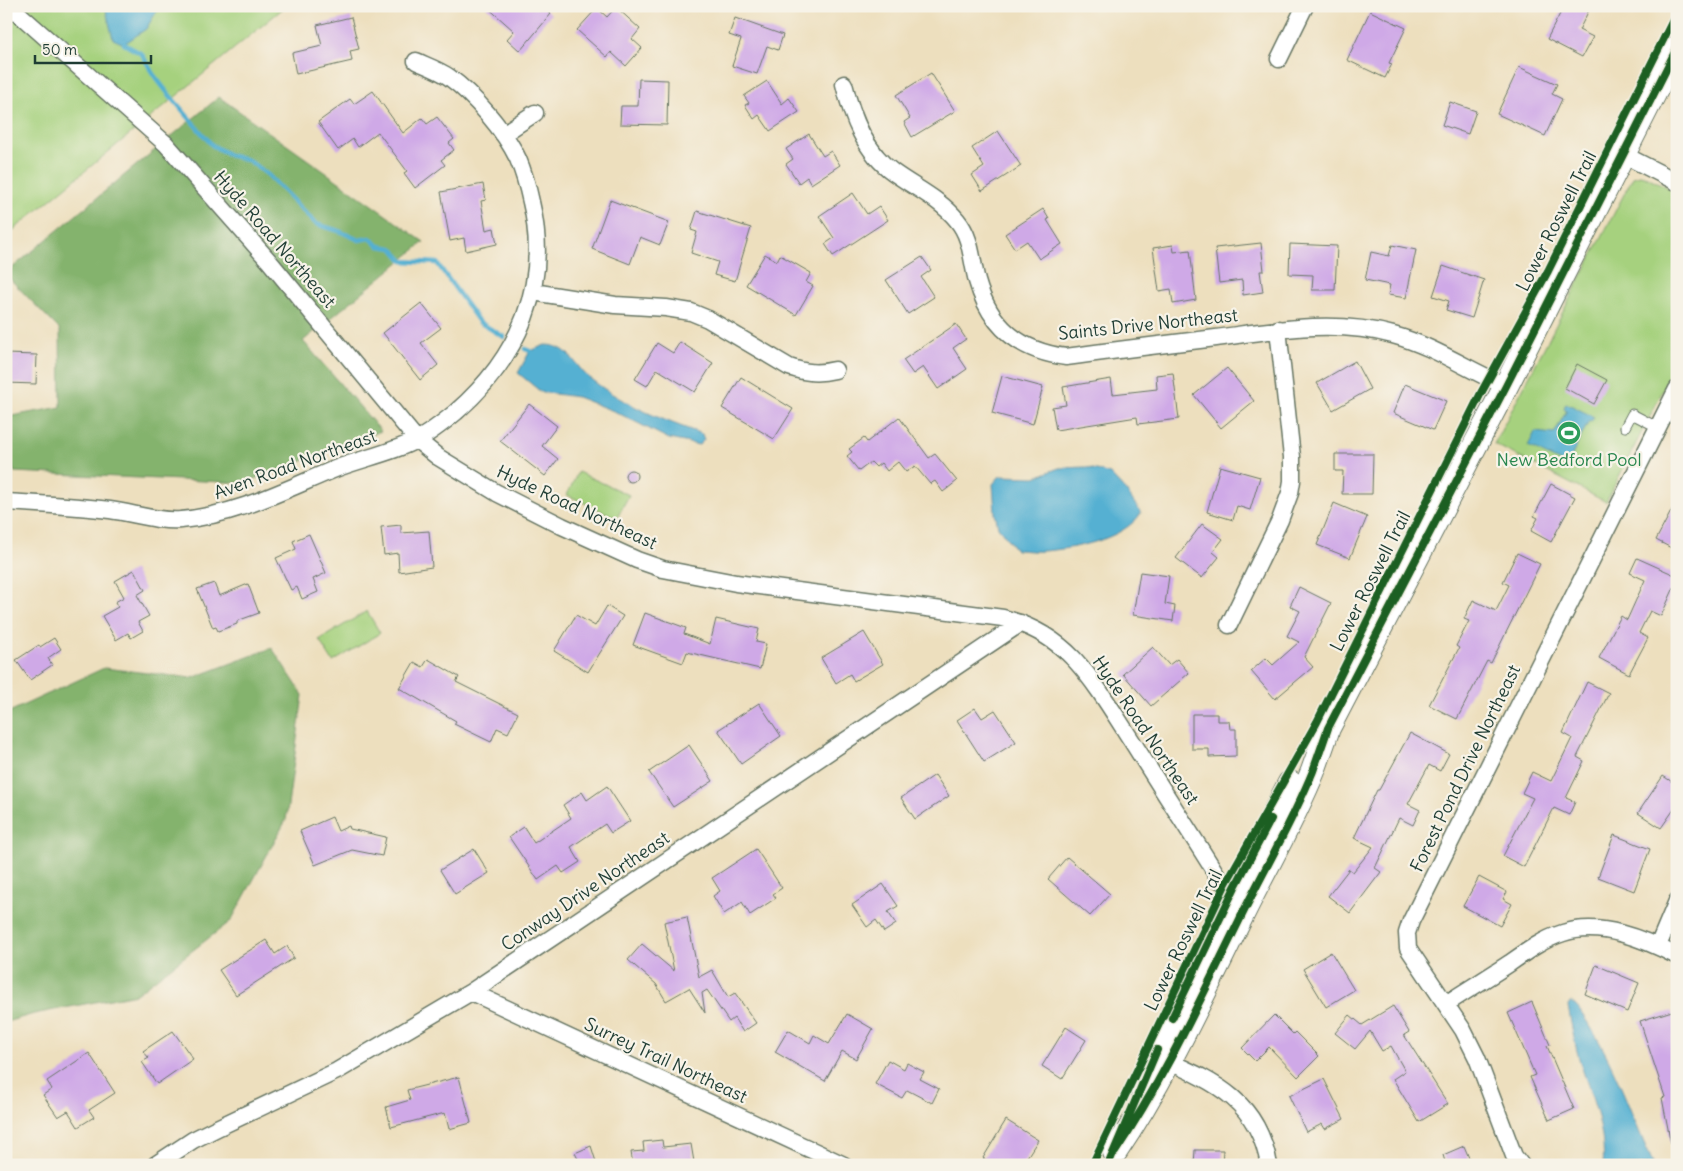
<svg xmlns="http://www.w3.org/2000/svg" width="1683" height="1171" font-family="Delius,sans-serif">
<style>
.green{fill:#a6d17e;stroke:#628759}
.forest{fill:#84b36d;stroke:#527850}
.water{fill:#54b0d2;stroke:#3a7683}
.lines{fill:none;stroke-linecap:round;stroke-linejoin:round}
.stream{stroke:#54b0d2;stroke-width:4.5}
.building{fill:#cfa9e7}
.lane-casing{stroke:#677664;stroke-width:11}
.street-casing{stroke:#677664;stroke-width:19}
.secondary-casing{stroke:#677664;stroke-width:26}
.lane{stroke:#fff;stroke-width:9}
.street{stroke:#fff;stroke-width:16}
.secondary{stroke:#fff;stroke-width:24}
.cycleway-casing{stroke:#f7f3e8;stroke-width:11}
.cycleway{stroke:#1b5e20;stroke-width:8}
.labels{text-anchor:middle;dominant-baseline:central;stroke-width:4.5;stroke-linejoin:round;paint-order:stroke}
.street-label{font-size:18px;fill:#1f3d34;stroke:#f7f3e8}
.leisure-label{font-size:18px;fill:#27864d;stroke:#f7f3e8}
</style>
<rect width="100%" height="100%" fill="#f7f3e8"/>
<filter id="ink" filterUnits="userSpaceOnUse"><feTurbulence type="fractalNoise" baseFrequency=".02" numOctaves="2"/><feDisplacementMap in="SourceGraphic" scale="10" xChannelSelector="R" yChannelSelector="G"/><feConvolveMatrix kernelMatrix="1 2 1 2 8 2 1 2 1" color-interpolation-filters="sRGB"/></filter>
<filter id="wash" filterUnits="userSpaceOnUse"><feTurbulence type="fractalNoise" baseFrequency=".0096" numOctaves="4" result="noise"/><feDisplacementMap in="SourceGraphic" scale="20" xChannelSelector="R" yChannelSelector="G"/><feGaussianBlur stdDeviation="1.12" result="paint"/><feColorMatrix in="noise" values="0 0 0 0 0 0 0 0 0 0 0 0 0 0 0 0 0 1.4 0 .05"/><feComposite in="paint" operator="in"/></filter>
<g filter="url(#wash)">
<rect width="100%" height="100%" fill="#eddfbe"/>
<path class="green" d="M6 6H286L6 236Z
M1640 175 1647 177 1677 192V363L1606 502 1494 444 1633 177Z
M578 472 629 495 617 518 567 495Z
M367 611 380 633 333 662 319 640Z"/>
<path class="forest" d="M219 97 424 242 303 341 381 431 244 483 14 472 6 440V417L61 407 60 330 6 275V273Z
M272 648 303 695 286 820 231 921 136 994 34 1014 6 1022V707L9 712 104 668 192 678Z"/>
<path class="water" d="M105 6H160L146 29 124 44 113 39Z
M545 345C571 345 574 367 592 380 626 406 663 420 702 434L704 440 699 445 669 439 616 412 577 397 541 392 518 373 530 351Z
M1566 403 1594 417 1591 422 1589 421 1567 465 1528 446 1535 432 1554 434 1567 410 1564 408Z
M1086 467 1110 474 1127 492 1141 513C1124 540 1073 549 1043 551 1034 552 1025 550 1016 550L998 527 995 513 993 484 1000 476 1035 477 1059 468Z
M1571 1002C1580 1008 1584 1018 1590 1026 1618 1070 1632 1119 1654 1165H1603C1606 1134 1594 1103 1584 1074 1576 1052 1572 1029 1568 1006Z"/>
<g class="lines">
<path class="stream" d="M124 44 142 54 153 74 167 92 212 145 229 155 248 160 268 175 316 224 339 231 359 240 370 238 379 246 392 248 403 261 437 263 479 322 504 337
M525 349 530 351"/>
</g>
<g id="blocks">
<path class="building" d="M486 6H542L551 14 520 51 507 39 514 31Z
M1564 6H1591L1579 30 1593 37 1582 57 1547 39Z
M616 7 640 29 632 39 642 48 626 66 611 52 607 57 577 30 597 8 607 17Z
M1370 11 1406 28 1389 63 1392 64 1385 78 1347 60Z
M351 17 359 49 350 51 352 61 296 74 292 53 322 46 317 25Z
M735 18 783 35 778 50 767 46 757 74 732 66 741 39 729 35Z
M1519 67 1557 84 1552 94 1562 99 1545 136 1497 114Z
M931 73 955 111 912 137 904 122 910 118 896 95Z
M639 79 668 80 667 125 620 124 621 106H638Z
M767 81 782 104 789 98 799 112 770 131 759 115 754 119 745 105 749 103 744 96Z
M373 91 403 133 422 118 427 124 437 117 454 139 449 143 454 150 441 160 445 165 415 188 404 173 407 171 378 132 358 147 353 139 338 150 318 122 350 99 354 104Z
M1450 102 1476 111 1468 134 1442 125Z
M998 131 1021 166 982 191 972 175 984 167 972 148Z
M809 134 823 156 831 151 840 165 811 184 807 177 799 183 786 164 793 159 786 149Z
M483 184 486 200 481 201 486 230 494 228 497 244 466 251 464 238 450 241 441 192Z
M853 193 867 214 879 206 888 220 833 256 825 244 834 238 819 216Z
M610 200 669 222 660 245 640 237 630 264 592 249Z
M1043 209 1049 219 1047 220 1062 244 1039 259 1027 241 1015 249 1005 234Z
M697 211 751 228 735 281 714 275 718 262 691 253 697 232 691 230Z
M1261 243 1264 271H1260L1263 292 1243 295 1242 280 1219 283 1215 248Z
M1290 244 1337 246 1335 290H1312L1313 275 1289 274Z
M1173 245 1174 252 1190 250 1196 300 1173 304 1171 289 1159 291 1153 248Z
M1392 245 1416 250 1406 298 1388 295 1390 285 1365 280 1371 252 1389 256Z
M765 254 777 261 780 255 811 273 806 282 813 286 796 315 746 285Z
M922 257 931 270 921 277 934 297 908 314 886 280Z
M1443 266 1484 280 1472 318 1446 310 1449 301 1433 296Z
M421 303 441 328 421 343 438 365 420 380 383 333Z
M956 324 966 339 953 348 967 369 938 389 923 367 913 374 903 360Z
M680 342 713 363 695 392 657 369 647 386 635 379 657 343 673 353Z
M6 354 37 355 36 384 6 383Z
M1355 361 1370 389 1333 410 1317 383Z
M1577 364 1607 380 1594 404 1565 388Z
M1227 368 1254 401 1221 428 1194 395Z
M1173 373 1179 419 1138 424 1137 417 1056 430 1052 407 1066 405 1063 387 1111 379 1113 394 1157 389 1156 375Z
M1002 376 1043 387 1033 424 992 413Z
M741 377 793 409 774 439 722 408Z
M1405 384 1446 401 1433 430 1393 413Z
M529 404 557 426 542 446 558 459 545 476 500 441Z
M899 417 929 458 935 454 957 481 943 492 935 481 930 484 915 466 906 472 898 462 887 471 881 463 876 467 871 462 859 471 847 456 852 452 849 449 864 438 867 442Z
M1335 454H1373L1372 494H1342L1343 471H1335Z
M1220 466 1260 477 1250 510 1237 506 1233 520 1207 512Z
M625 476a6 6 0 1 1 12 0a6 6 0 1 1-12 0Z
M1551 484 1575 497 1551 542 1531 531 1538 518 1534 516Z
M1677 500V551L1656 540Z
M1334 503 1367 517 1350 558 1317 545Z
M1202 524 1223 539 1213 552 1219 557 1202 578 1176 558Z
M401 525V533L429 531 432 567 399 572 398 553 384 555 381 527Z
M309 534 326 573 313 579 318 592 302 599 297 587 291 590 276 558 296 549 293 541Z
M1517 553 1540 564 1491 663 1487 661 1457 719 1429 705 1459 648 1456 646 1469 621 1464 619 1473 600 1496 611 1509 585 1503 582Z
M1637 558 1677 576V581L1661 616 1650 611 1639 633 1648 638 1629 674 1599 658 1621 616 1627 620 1645 580 1630 573Z
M134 570 145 590 137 595 149 616 138 622 143 631 131 638 128 633 116 640 102 616 118 607 115 602 124 597 115 581Z
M1140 572 1169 576 1165 604 1175 606 1173 621 1133 615Z
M214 583 219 596 248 584 259 613 237 621V624L218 631 216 627 213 628 197 589Z
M1299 587 1331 603 1304 657 1313 667 1275 699 1251 671 1266 658 1273 665 1299 642 1287 636 1300 611 1290 606Z
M607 606 623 616 588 672 554 651 576 615 595 626Z
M645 613 686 628 684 634 710 644 716 619 759 629 756 642 766 644 760 669 687 652 683 663 633 645Z
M864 632 883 664 854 681 850 674 836 683 821 658Z
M54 638 61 649 48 658 52 665 30 680 16 660 39 645 40 647Z
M1153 647 1169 665 1177 659 1189 673 1151 706 1123 674Z
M428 659 459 677 456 682 518 713 508 733 497 728 491 742 454 724 456 721 399 688 414 662 423 667Z
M1587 682 1609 693 1577 757 1584 761 1566 798 1575 802 1569 815 1554 808 1524 867 1503 856 1533 798 1522 793 1532 772 1551 781 1572 738 1563 733Z
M759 703 781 736 741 764 718 730Z
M975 708 982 718 995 710 1016 742 984 762 957 720Z
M1192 714H1217V721H1229L1230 729H1236V756L1209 757V749H1192Z
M1410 733 1449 754 1440 771 1429 765 1408 804 1420 810 1413 825 1399 818 1375 868 1381 872 1350 913 1328 896 1349 869 1353 872 1373 847 1354 838 1377 790H1379Z
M689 745 713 781 673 807 649 772Z
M935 775 949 796 915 819 901 798Z
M1663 776 1677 785V805L1661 828 1638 813Z
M607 786 630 821 611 833 605 824 571 847 580 862 563 873 558 866 538 880 509 837 524 827 534 843 571 818 563 805 582 792 587 800Z
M332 817 338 831 349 826 350 829 386 837 382 856 352 850 315 865 300 831Z
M1614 835 1650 849 1634 891 1598 877Z
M474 849 489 873 455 894 440 870Z
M756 849 782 888 773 894 776 898 750 915 742 902 724 914 713 896 720 891 712 878Z
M1067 857 1110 894 1090 916 1048 879Z
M1479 877 1507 892 1503 899 1512 904 1500 926 1463 906Z
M883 884 898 906 888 912 896 924 884 932 876 920 867 927 852 905Z
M687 917 699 977 712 970 728 997 735 993 756 1023 743 1032 734 1018 729 1022 707 990 702 993 705 1013 689 988 666 1001 656 984 628 960 642 944 674 971 664 922Z
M266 940 275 954 287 946 294 958 236 995 219 970Z
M1331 952 1354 990 1326 1007 1303 969Z
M1596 965 1639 983 1627 1012 1585 994Z
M1532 1002 1550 1045 1547 1046 1574 1109 1549 1120 1530 1077 1535 1075 1508 1013Z
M1393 1006 1409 1032 1404 1035 1448 1104 1419 1122 1393 1079 1405 1071 1391 1046 1382 1051 1370 1031 1355 1049 1335 1033 1350 1015 1362 1025Z
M1672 1011 1677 1025V1144H1671L1662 1098 1665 1097 1640 1021Z
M847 1014 873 1029 856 1059 842 1051 825 1081 775 1052 788 1030 810 1043 814 1035 829 1044Z
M1274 1015 1293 1034 1295 1032 1319 1056 1298 1077 1269 1047 1255 1061 1242 1048Z
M1066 1027 1086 1040 1062 1079 1042 1066Z
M173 1031 193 1059 157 1084 142 1062 149 1058 143 1051Z
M89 1053 115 1093 89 1110 94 1117 78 1127 68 1111 58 1117 43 1095 52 1089 47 1081Z
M888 1060 904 1069 907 1063 924 1072 920 1079 939 1089 932 1103 907 1090 902 1098 875 1084Z
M459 1077 471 1123 449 1129 445 1113 391 1127 386 1107 410 1100 407 1090Z
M1324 1079 1344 1119 1325 1129 1322 1124 1306 1132 1289 1096Z
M1006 1120 1038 1140 1022 1165H993L983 1158Z
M662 1140 663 1147 691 1144 694 1162 677 1165H633L631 1152 644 1151 643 1142Z
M591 1146 597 1165H581L575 1153Z
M1464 1146 1472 1165H1446L1443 1155Z
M1195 1150H1223L1222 1165H1194Z"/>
</g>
</g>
<g filter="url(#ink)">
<use href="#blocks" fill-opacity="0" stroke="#677664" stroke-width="1"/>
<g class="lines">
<g class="lane-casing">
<path id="lane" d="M1625 427 1632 414 1657 427"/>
</g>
<g class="street-casing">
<path id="street" d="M10 6 166 144 269 261 417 440 438 457 497 493 562 526 637 560 663 569 736 583 1003 618C1030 625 1054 638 1074 659 1098 685 1116 717 1135 746 1163 791 1192 835 1220 880L1245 893
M1279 59 1305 6
M844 84C852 117 865 152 893 172 915 188 940 199 957 220 972 238 971 259 977 281 990 327 1020 351 1066 357 1116 350 1166 344 1216 338 1275 330 1334 319 1393 335 1434 346 1468 370 1506 386
M503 134 535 113
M1624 155 1677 182
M533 292 615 305 666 308 691 312 708 319 789 367C806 373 818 374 835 370
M6 502C41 504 75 506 110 510 133 513 158 522 181 520 237 515 284 490 335 469 363 458 393 453 420 438 433 431 445 421 456 412 518 358 551 285 531 202 528 188 524 173 518 159 505 131 474 95 449 77 439 70 427 66 416 61
M1229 625 1280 520 1290 493 1292 481V457L1278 329
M1658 946 1677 901
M471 992 844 1165
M1446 1004C1467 990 1489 977 1510 963 1527 951 1544 939 1563 933 1601 921 1644 939 1677 956
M1161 1058C1214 1082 1258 1100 1269 1165
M155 1165 193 1140 217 1128 337 1071 471 992 1021 623
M1521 1165 1514 1156 1477 1058 1463 1030 1408 948 1407 933 1411 921 1677 389"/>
</g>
<g class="secondary-casing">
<path id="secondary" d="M1141 1087C1184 983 1238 883 1290 783
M1115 1152C1164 1079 1200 1000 1239 921 1263 871 1292 823 1313 771 1318 757 1323 743 1328 728L1506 386 1677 48"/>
</g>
<use href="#lane" class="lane"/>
<use href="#street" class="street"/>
<use href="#secondary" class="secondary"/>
<g class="cycleway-casing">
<path id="cycleway" d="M1172 1018 1235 887 1271 819
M1115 1152C1164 1079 1200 1000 1239 921 1263 871 1292 823 1313 771 1318 757 1323 743 1328 728L1506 386 1677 48
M1092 1165 1226 883 1317 722 1481 393 1548 271 1677 12
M1108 1165 1157 1050"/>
</g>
<use href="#cycleway" class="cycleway"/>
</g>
</g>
<defs>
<g id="stadium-disc" transform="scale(1.25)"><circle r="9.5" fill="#2e9e5b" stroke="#f7f3e8"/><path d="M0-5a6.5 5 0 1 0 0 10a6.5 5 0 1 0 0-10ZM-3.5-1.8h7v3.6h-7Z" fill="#fff"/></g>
</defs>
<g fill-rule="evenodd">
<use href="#stadium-disc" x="1569" y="433"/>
</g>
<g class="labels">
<g class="street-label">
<text transform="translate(1556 221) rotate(-63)">Lower Roswell Trail</text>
<text transform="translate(275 239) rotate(49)">Hyde Road Northeast</text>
<text transform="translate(1148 324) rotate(-6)">Saints Drive Northeast</text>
<text transform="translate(295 464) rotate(-20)">Aven Road Northeast</text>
<text transform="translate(577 507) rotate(25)">Hyde Road Northeast</text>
<text transform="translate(1370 581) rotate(-63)">Lower Roswell Trail</text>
<text transform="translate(1146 730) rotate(56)">Hyde Road Northeast</text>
<text transform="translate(1465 768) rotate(-64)">Forest Pond Drive Northeast</text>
<text transform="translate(585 891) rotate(-34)">Conway Drive Northeast</text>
<text transform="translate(1183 940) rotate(-64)">Lower Roswell Trail</text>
<text transform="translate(666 1060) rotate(25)">Surrey Trail Northeast</text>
</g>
<g class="leisure-label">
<text x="1569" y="459">New Bedford Pool</text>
</g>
</g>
<rect width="1683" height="1171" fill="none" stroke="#f7f3e8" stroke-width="25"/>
<path d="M35 55v8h116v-8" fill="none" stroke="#1f3d34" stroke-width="2.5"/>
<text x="42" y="55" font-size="15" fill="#1f3d34" stroke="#f7f3e8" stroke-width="4" paint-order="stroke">50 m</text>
</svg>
